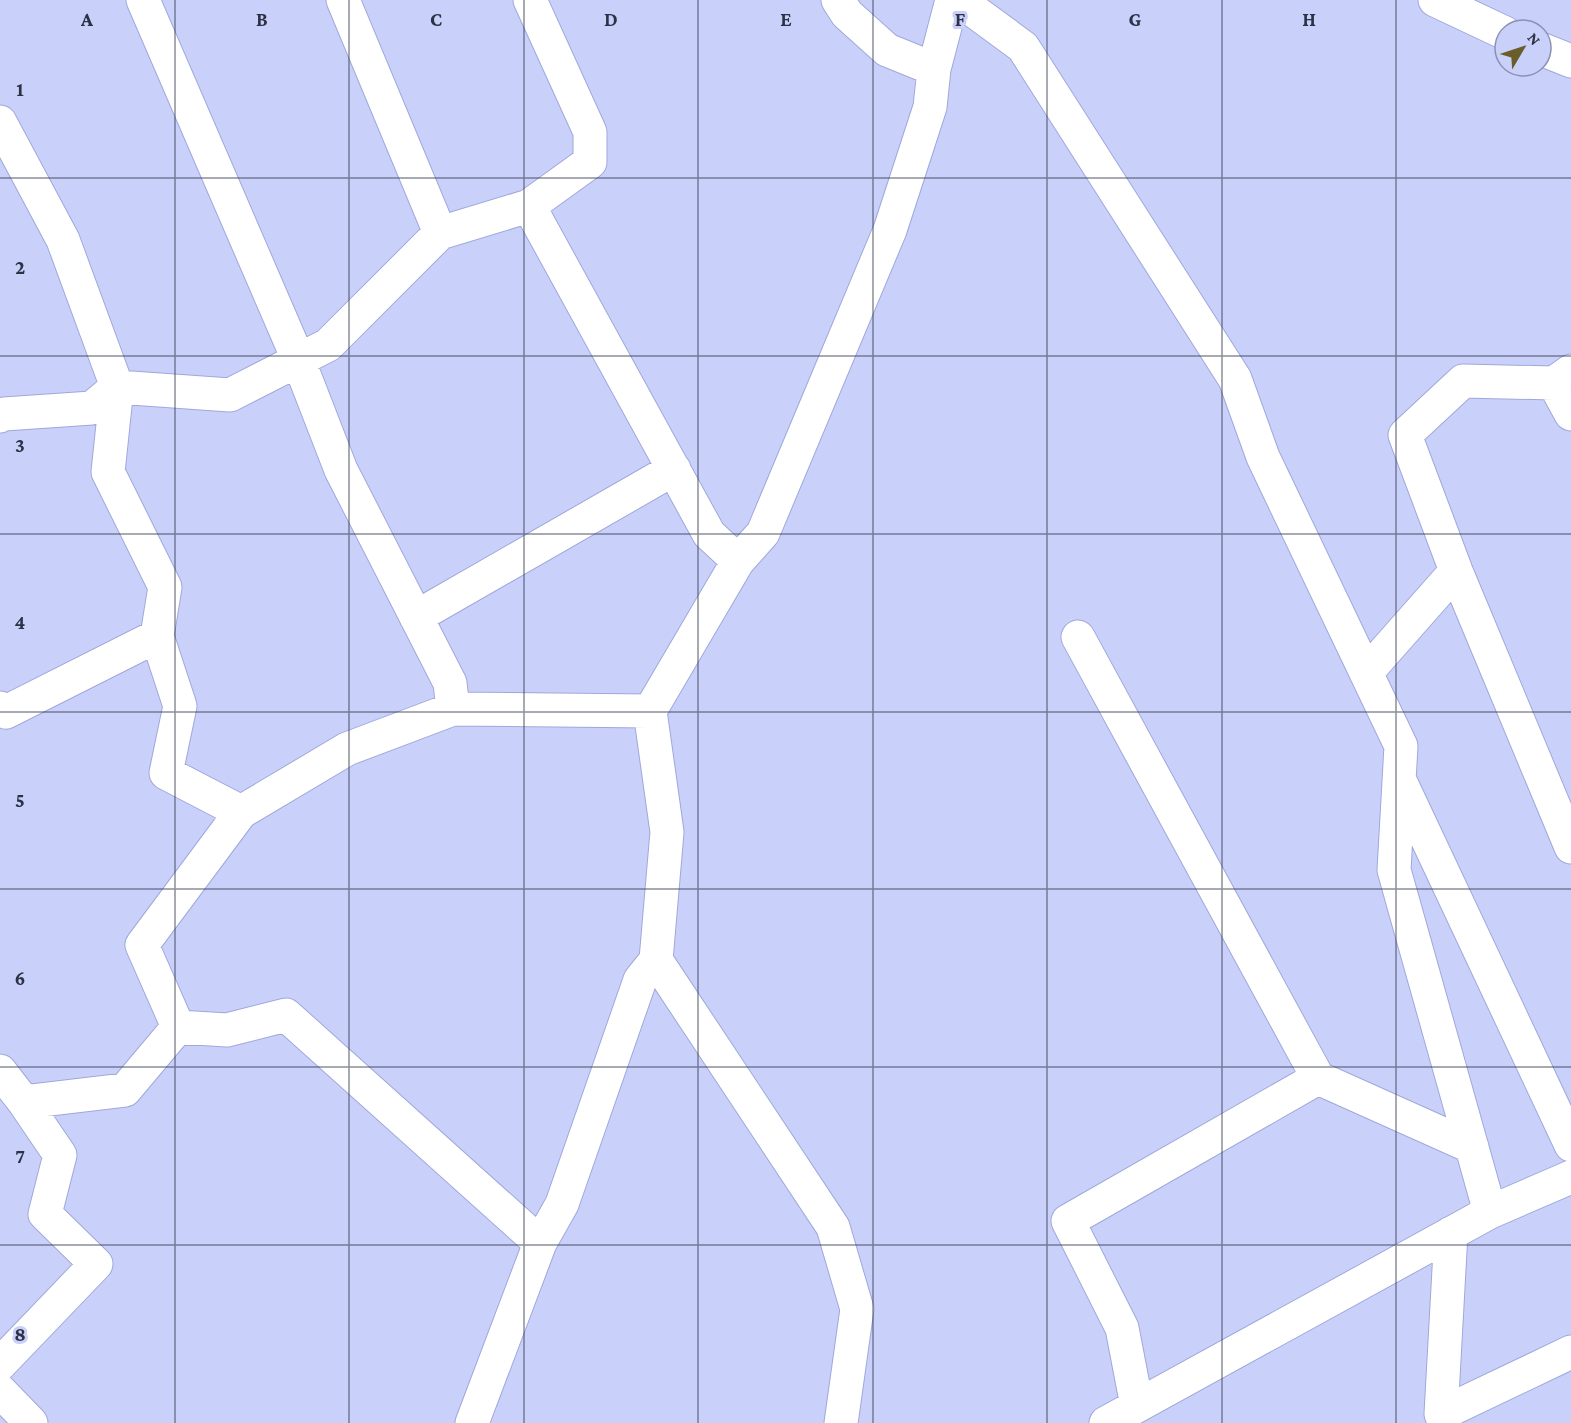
<svg xmlns="http://www.w3.org/2000/svg" width="1571" height="1423" font-family="'Crimson Pro',serif">
<style>
.lines{fill:none;stroke-linecap:round;stroke-linejoin:round}
.street-casing{stroke:#9fa8da;stroke-width:35}
.street{stroke:#fff;stroke-width:33}
.grid{fill:none;stroke:#2d3145;stroke-width:1.5;stroke-opacity:0.55}
.grid-label{font-size:20px;text-anchor:middle;font-weight:bold;fill:#2d3145;stroke:#c9d1fb;stroke-width:6;stroke-linejoin:round;paint-order:stroke}
</style>
<rect width="100%" height="100%" fill="#c9d1fb"/>
<g class="lines">
<g class="street-casing">
<path id="street" d="M143 0 298 359 341 470 450 683 453 709
M343 0 440 233
M838 0 847 14 887 50 934 69
M959 0 1023 47 1235 379 1263 457 1401 746 1394 870 1490 1212
M1435 0 1505 33
M1541 49 1571 61
M0 122 63 240 117 387 108 472 165 587 157 636 180 706 166 773 241 812
M529 206 709 534 738 561
M1571 371 1554 383 1463 381 1405 435 1456 571 1571 847
M1554 383 1571 414
M0 416 4 414 92 408 117 387 230 395 328 345 440 233 529 206 590 162V132L530 0
M416 617 674 469
M1078 637 1318 1078 1472 1147
M1366 673 1456 571
M0 708 6 712 157 636
M1401 783 1571 1145
M656 960 833 1227 857 1309 841 1423
M0 1071 24 1102 125 1090 178 1027
M540 1243 286 1015 227 1030 178 1027 142 945 241 812 347 749 453 709 650 711
M0 1364 96 1264 45 1214 60 1155 24 1102
M0 1391 31 1423
M1137 1406 1122 1328 1068 1221 1318 1078
M1441 1414 1571 1352
M472 1423 540 1243 562 1204 640 980 656 960 667 832 650 711 738 561 763 533 890 230 930 107 934 69 952 0
M1106 1423 1490 1212 1571 1177
M1445 1423 1441 1414 1451 1233"/>
</g>
<use href="#street" class="street"/>
</g>
<path class="grid" d="M175 0V1423M349 0V1423M524 0V1423M698 0V1423M873 0V1423M1047 0V1423M1222 0V1423M1396 0V1423M0 178H1571M0 356H1571M0 534H1571M0 712H1571M0 889H1571M0 1067H1571M0 1245H1571"/>
<g class="grid-label">
<text x="87" y="26">A</text>
<text x="262" y="26">B</text>
<text x="436" y="26">C</text>
<text x="611" y="26">D</text>
<text x="786" y="26">E</text>
<text x="960" y="26">F</text>
<text x="1135" y="26">G</text>
<text x="1309" y="26">H</text>
<text x="20" y="96">1</text>
<text x="20" y="274">2</text>
<text x="20" y="452">3</text>
<text x="20" y="629">4</text>
<text x="20" y="807">5</text>
<text x="20" y="985">6</text>
<text x="20" y="1163">7</text>
<text x="20" y="1341">8</text>
</g>
<g transform="translate(1523 48) rotate(51)"><circle r="28" fill="#c9d1fb" stroke="#8b91b2" stroke-width="1.5"/>
<path d="M0-4.5L10 22L0 15L-10 22Z" fill="#695d2a"/>
<text y="-9" font-size="16" font-weight="bold" text-anchor="middle" fill="#2d3145">N</text>
</g>
</svg>
